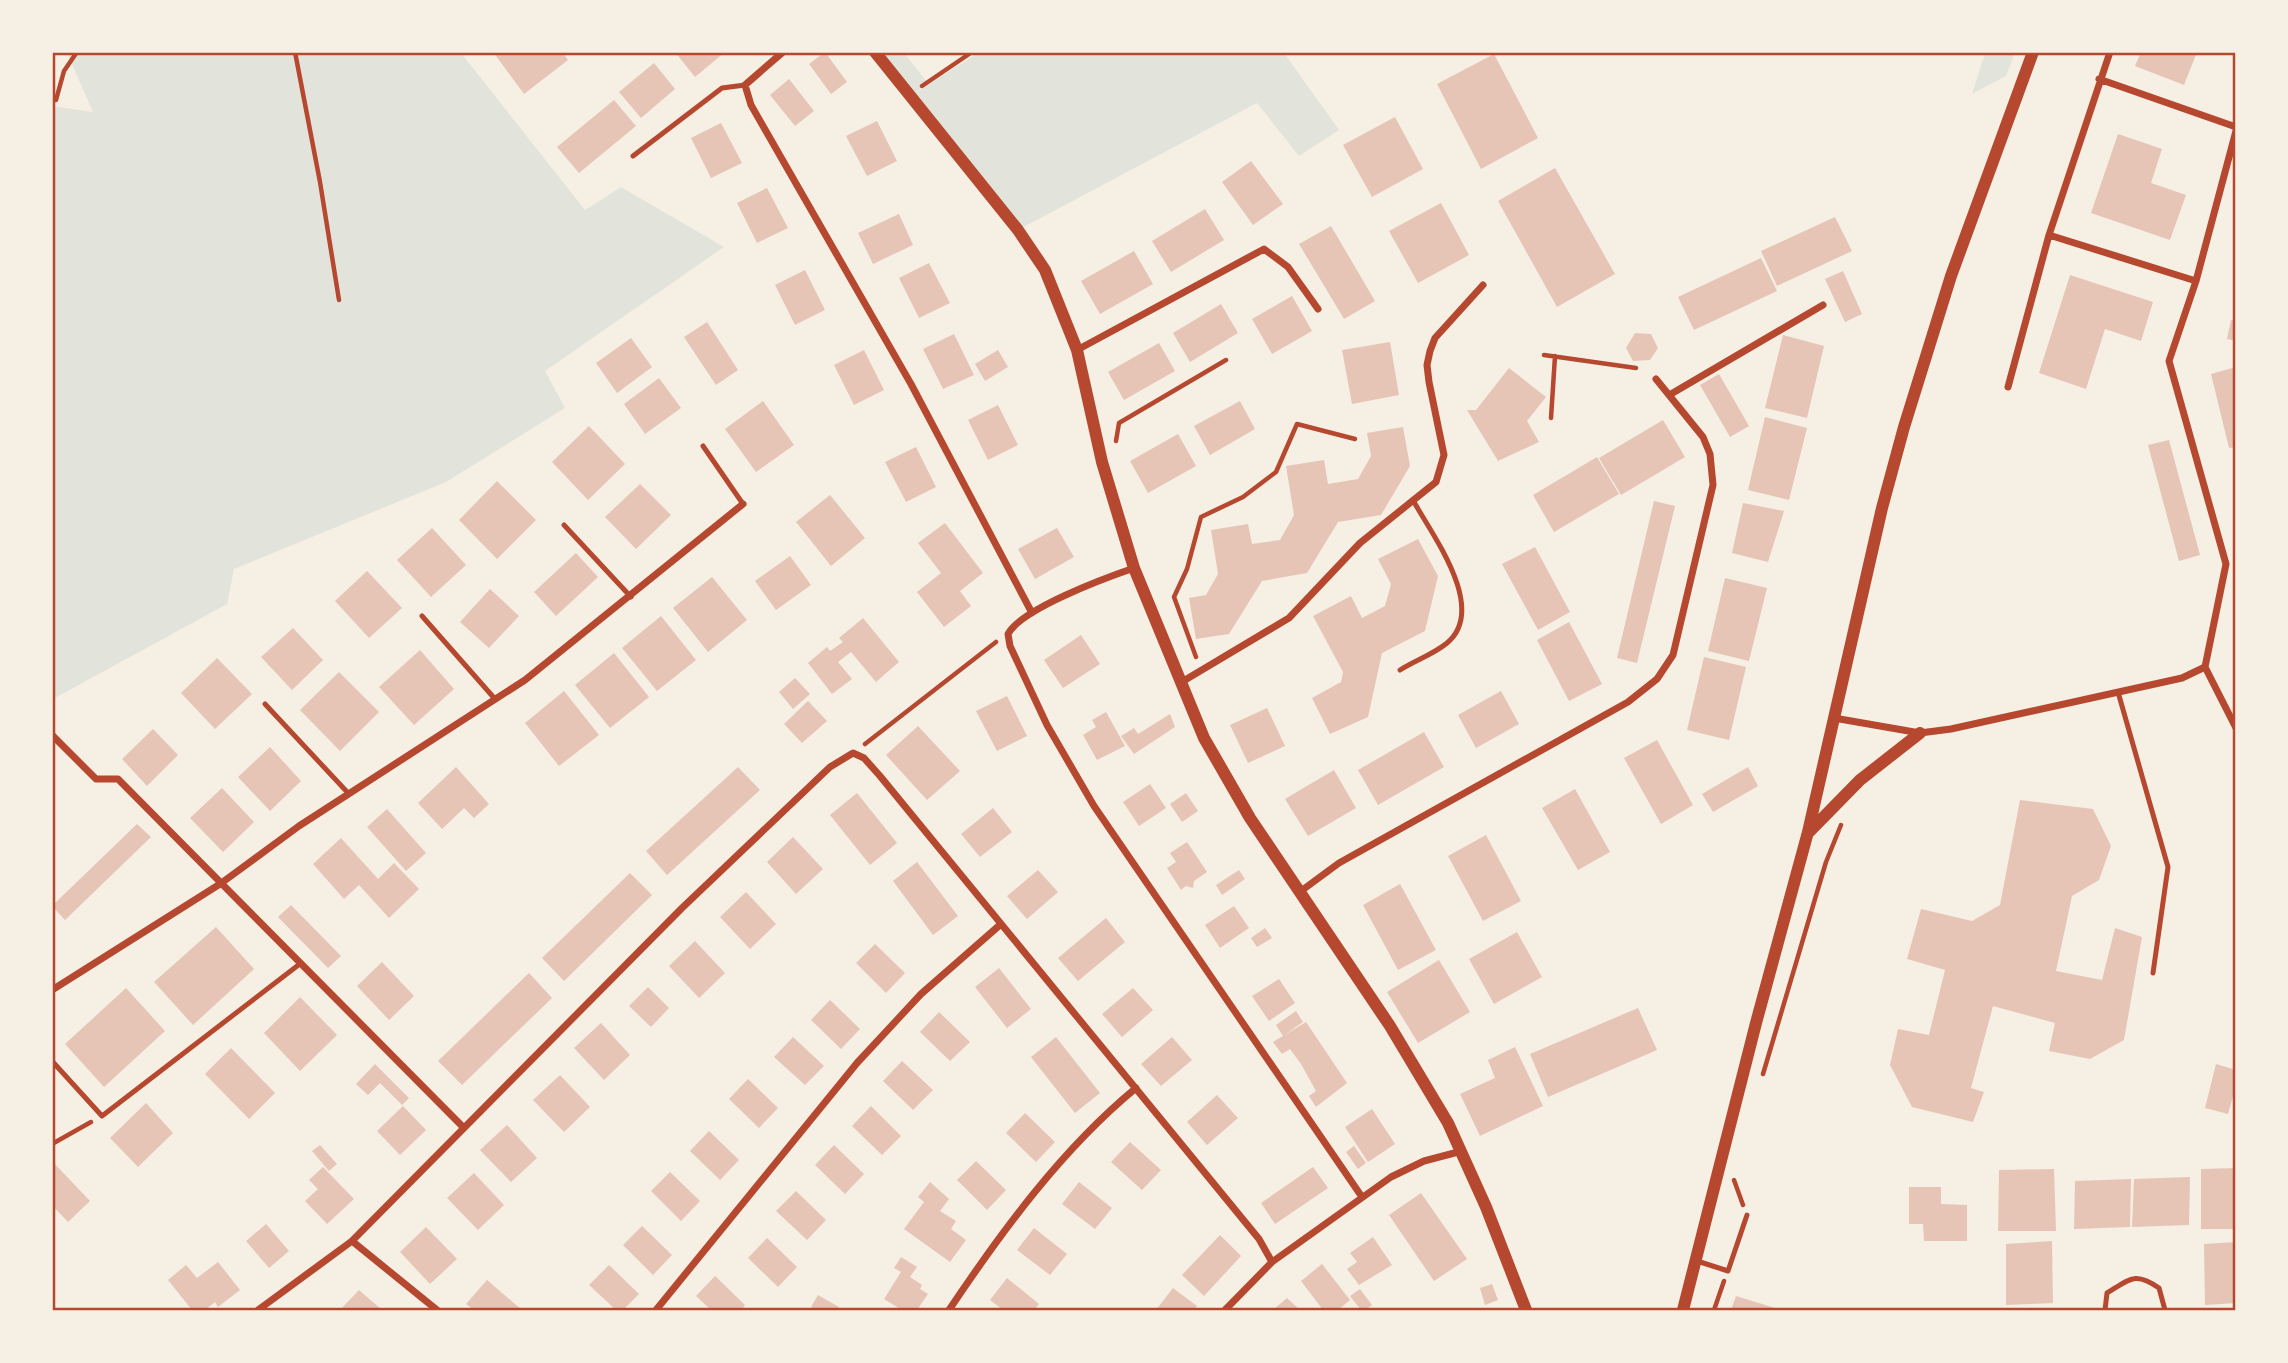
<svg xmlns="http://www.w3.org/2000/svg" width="2288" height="1363" font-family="'Alegreya Sans',sans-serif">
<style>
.green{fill:#e2e4dc}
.building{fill:#e6c5b7}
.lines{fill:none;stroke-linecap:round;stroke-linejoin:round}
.path{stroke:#b5482f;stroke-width:4.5}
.service{stroke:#b5482f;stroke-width:5}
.minor{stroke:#b5482f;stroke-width:7}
.tertiary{stroke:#b5482f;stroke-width:12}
.neatline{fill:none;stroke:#b5482f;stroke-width:2.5}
</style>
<rect width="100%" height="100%" fill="#f6efe4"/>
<path class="green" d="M67 53H461L585 210 621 187 724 247 545 371 565 408 446 482 234 569 227 604 53 699 52 106 93 112Z
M875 53H904L927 82 917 92 978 53H1284L1339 130 1299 156 1257 103 1018 230Z
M1985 53H2015L2006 76 1972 94Z"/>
<path class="building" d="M493 52H562L568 60 524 94Z
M675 52H725L695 77Z
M825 52 847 82 831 94 809 64Z
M2141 52H2197L2184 85 2135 66Z
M1494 54 1538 138 1481 169 1437 84Z
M654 63 675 89 641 118 619 92Z
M789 79 814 111 795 126 770 95Z
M614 100 636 126 579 173 557 147Z
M1395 117 1423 169 1372 197 1343 145Z
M877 121 897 161 867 176 846 136Z
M721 123 742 163 711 178 691 138Z
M2118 134 2162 149 2151 183 2186 195 2170 240 2091 213Z
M1251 161 1283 204 1253 225 1222 182Z
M1555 168 1615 274 1557 307 1498 201Z
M767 188 788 228 757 243 737 203Z
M1441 203 1469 255 1418 283 1389 231Z
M1205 209 1224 240 1171 272 1152 241Z
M899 214 913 245 873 264 858 233Z
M1835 217 1852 251 1777 286 1761 251Z
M1331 226 1375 301 1344 319 1299 244Z
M1134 251 1153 284 1100 314 1081 281Z
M1761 258 1777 291 1694 330 1678 297Z
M929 263 950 303 919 318 899 278Z
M805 270 825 310 795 325 775 285Z
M1843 271 1862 314 1845 322 1825 279Z
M2070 275 2153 302 2141 341 2105 329 2086 389 2039 373Z
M1292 296 1312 331 1272 354 1252 319Z
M1221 304 1238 333 1190 362 1173 333Z
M2231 320 2236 321V341L2227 339Z
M707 322 738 370 716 385 684 337Z
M1635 333 1651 334 1658 348 1650 360 1633 361 1626 348Z
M954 334 974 375 943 389 923 349Z
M1783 335 1824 346 1807 418 1765 408Z
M631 338 652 367 617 393 596 363Z
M1390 342 1399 395 1352 404 1342 350Z
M1159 343 1175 371 1124 400 1108 372Z
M864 350 884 390 854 405 834 365Z
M998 350 1008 367 985 381 975 364Z
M2236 367V447L2229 448 2211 374Z
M1509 368 1546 397 1527 421 1539 442 1498 461 1467 410H1476Z
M1719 374 1749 426 1730 437 1700 385Z
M659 378 681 408 645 434 624 404Z
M763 401 794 445 756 472 725 429Z
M1240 401 1255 429 1210 455 1194 426Z
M998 405 1018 445 988 460 968 420Z
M1765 417 1807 428 1789 500 1748 490Z
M1663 420 1685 457 1621 495 1599 458Z
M589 426 625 464 588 500 552 462Z
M1403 427 1410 466 1381 515 1338 522 1307 573 1262 581 1229 634 1196 639 1189 598 1206 595 1218 574 1211 530 1248 524 1252 544 1280 540 1294 515 1286 466 1324 460 1328 484 1358 479 1371 456 1367 433Z
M1178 434 1196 466 1148 493 1130 461Z
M2169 440 2200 555 2179 561 2148 445Z
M916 447 936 487 906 502 885 462Z
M1597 457 1619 494 1554 532 1533 495Z
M497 481 536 520 497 559 459 520Z
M640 484 671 515 636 549 605 517Z
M830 495 865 538 831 566 796 522Z
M1654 501 1675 506 1637 663 1617 658Z
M1743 503 1784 511 1768 562 1732 553Z
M945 523 983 573 960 591 971 606 944 627 917 592 941 573 918 543Z
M432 528 466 565 431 597 397 560Z
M1057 528 1074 557 1035 579 1018 549Z
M1418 539 1438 576 1425 631 1382 653 1368 717 1330 734 1312 698 1341 682 1343 672 1313 616 1351 596 1362 618 1385 606 1391 584 1378 559Z
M1535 547 1570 612 1538 630 1502 564Z
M576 553 598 577 556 616 534 592Z
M790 556 811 585 776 610 755 581Z
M367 571 402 608 369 638 335 601Z
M712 577 747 620 708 652 673 608Z
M1725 578 1767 588 1749 661 1708 651Z
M490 589 519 616 489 648 460 622Z
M661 616 696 660 657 691 622 648Z
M863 618 899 662 876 682 851 652 838 662 852 679 832 694 808 663 827 647 830 651 843 642 839 638Z
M1569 622 1602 684 1569 701 1537 640Z
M293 628 323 660 292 690 261 657Z
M1081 635 1100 664 1063 688 1044 660Z
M420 650 454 689 414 725 379 687Z
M614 653 649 697 610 728 575 685Z
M1704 657 1746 667 1729 740 1687 730Z
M217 658 252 694 215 729 181 693Z
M339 672 379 712 340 751 300 710Z
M795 678 810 694 793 709 779 692Z
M564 691 599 735 559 766 525 723Z
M1501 691 1519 724 1476 748 1458 715Z
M1007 696 1027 736 997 751 976 711Z
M808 701 827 721 802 743 784 724Z
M1267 708 1285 746 1248 763 1230 725Z
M1106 712 1125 746 1097 760 1083 735 1096 727 1092 720Z
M1170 714 1175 727 1134 754 1121 736 1134 728 1138 734Z
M918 726 960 771 927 800 886 755Z
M153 729 178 755 147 786 122 759Z
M1424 732 1444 767 1378 805 1358 770Z
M1657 740 1693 805 1661 824 1624 758Z
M270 747 301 781 270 811 238 777Z
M456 767 489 804 474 818 464 808 442 829 418 803Z
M738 767 760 790 667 875 646 851Z
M1748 767 1758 786 1713 812 1702 794Z
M1334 770 1356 808 1308 836 1285 799Z
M1150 784 1166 808 1139 826 1123 802Z
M222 788 254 822 223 852 190 818Z
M1575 789 1610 852 1578 870 1542 808Z
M857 793 897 843 870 865 830 815Z
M1186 793 1198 811 1182 822 1170 804Z
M2020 800 2093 809 2111 846 2099 880 2072 896 2056 971 2102 980 2115 928 2142 937 2124 1040 2090 1059 2049 1051 2055 1023 1993 1006 1971 1088 1984 1092 1973 1122 1912 1107 1890 1065 1898 1029 1929 1035 1945 970 1907 959 1921 909 1972 921 2000 905Z
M993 808 1012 832 980 857 961 834Z
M387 809 426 853 406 871 367 827Z
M137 824 151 837 65 920 52 906Z
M1486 835 1521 901 1483 921 1448 856Z
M793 837 823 869 796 894 767 862Z
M341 838 378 879 394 863 419 889 389 918 359 885 344 899 313 864Z
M1187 842 1207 872 1194 881 1193 888 1186 886 1181 890 1167 868 1176 862 1170 853Z
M917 862 958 916 933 935 893 881Z
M1038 870 1058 892 1027 919 1007 896Z
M1239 870 1245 879 1222 895 1216 885Z
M630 873 652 895 564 981 542 958Z
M1400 884 1436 950 1398 970 1363 905Z
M746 892 776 924 750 949 720 917Z
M291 905 341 956 328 968 278 917Z
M1234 906 1249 928 1220 948 1205 925Z
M1106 918 1125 942 1078 981 1058 958Z
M216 927 254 969 193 1025 154 982Z
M1265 928 1272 938 1257 947 1251 938Z
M1517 932 1542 977 1494 1004 1469 959Z
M695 941 725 973 699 998 669 966Z
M875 944 905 973 886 993 856 963Z
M1439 960 1470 1012 1418 1043 1387 992Z
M382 962 414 996 389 1020 357 986Z
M999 968 1031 1009 1007 1028 975 987Z
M529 973 552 998 462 1085 438 1061Z
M1279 979 1295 1003 1269 1021 1252 996Z
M648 987 669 1008 651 1027 629 1006Z
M126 988 165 1031 104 1087 65 1044Z
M1133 988 1153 1010 1122 1037 1102 1014Z
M300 997 337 1035 300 1071 264 1033Z
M830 1000 860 1029 841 1049 811 1020Z
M1638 1008 1657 1050 1548 1097 1530 1054Z
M1296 1011 1303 1022 1283 1036 1276 1025Z
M939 1012 970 1042 950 1061 920 1032Z
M1306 1022 1347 1083 1316 1107 1309 1096 1316 1091 1301 1064 1290 1049 1282 1054 1273 1042Z
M601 1023 630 1055 604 1080 574 1048Z
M793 1037 824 1066 805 1085 774 1057Z
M1056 1037 1100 1093 1075 1113 1031 1057Z
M1172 1037 1192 1060 1161 1086 1141 1064Z
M1515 1047 1543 1106 1480 1136 1460 1094 1495 1078 1488 1060Z
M231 1048 275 1093 249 1119 205 1074Z
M902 1061 933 1090 913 1110 883 1081Z
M375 1064 409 1098 402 1105 380 1083 368 1095 356 1084Z
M2216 1064 2236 1070V1086L2228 1114 2205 1108Z
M560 1075 590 1107 564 1132 533 1100Z
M748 1079 778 1108 759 1128 729 1099Z
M1217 1095 1238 1118 1207 1145 1187 1122Z
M146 1103 173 1133 138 1167 110 1138Z
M403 1106 426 1130 400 1155 377 1131Z
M871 1106 901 1136 882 1155 852 1126Z
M1372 1109 1395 1144 1368 1162 1345 1127Z
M1025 1113 1055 1142 1036 1162 1006 1133Z
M507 1125 537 1158 511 1182 480 1150Z
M709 1131 739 1160 720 1180 690 1151Z
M1130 1142 1161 1170 1142 1190 1111 1162Z
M320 1145 337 1164 329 1171 312 1151Z
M834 1145 864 1174 845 1194 815 1165Z
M1354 1146 1366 1163 1358 1169 1346 1152Z
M52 1161 90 1201 68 1222 52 1205Z
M976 1161 1006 1190 987 1210 957 1180Z
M323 1167 354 1199 327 1224 305 1201 318 1189 309 1180Z
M1313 1167 1328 1188 1275 1224 1261 1203Z
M2236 1168V1229H2201V1169Z
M2054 1169 2056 1231H1998L1999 1170Z
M670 1172 700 1201 681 1221 651 1191Z
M474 1173 504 1205 478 1230 447 1198Z
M2190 1177 2189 1225 2132 1227 2134 1179Z
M2131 1179 2130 1227 2074 1229 2075 1181Z
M930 1182 949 1199 940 1211 956 1221 951 1229 966 1240 950 1262 904 1229 924 1202 918 1197Z
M1079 1182 1112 1208 1095 1229 1062 1204Z
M1909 1187H1941V1204L1967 1205V1241H1924L1923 1224H1909Z
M796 1191 826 1220 807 1240 776 1211Z
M1421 1193 1467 1259 1434 1281 1389 1215Z
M266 1224 289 1251 269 1268 246 1241Z
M642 1226 672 1255 653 1275 623 1245Z
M426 1227 457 1259 430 1284 400 1252Z
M1034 1228 1067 1254 1050 1275 1017 1250Z
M1220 1235 1241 1256 1204 1296 1182 1275Z
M1373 1237 1392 1265 1359 1285 1347 1269 1357 1262 1350 1253Z
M767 1238 797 1267 778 1287 748 1258Z
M2052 1241 2053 1303 2006 1305V1244Z
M2236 1242V1303L2205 1305 2204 1244Z
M901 1257 917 1267 910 1277 922 1285 920 1289 928 1294 917 1310H902L884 1299 901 1272 894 1268Z
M218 1262 240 1290 218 1307 215 1302 205 1310H192L168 1280 186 1265 197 1278Z
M1322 1264 1350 1300 1338 1310H1323L1301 1281Z
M609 1265 639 1294 623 1310H616L589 1285Z
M715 1276 745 1305 741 1310H711L696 1296Z
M1007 1278 1039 1304 1034 1310H1003L990 1300Z
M487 1280 522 1310H474L466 1304Z
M1492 1284 1498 1300 1485 1305 1480 1288Z
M1173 1288 1197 1306 1194 1310H1156Z
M1360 1289 1372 1305 1365 1310H1361L1350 1296Z
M359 1290 382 1310H340Z
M818 1295 839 1307 837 1310H817L811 1307Z
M1736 1296 1775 1308 1774 1310H1731Z
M1287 1298 1300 1310H1273Z"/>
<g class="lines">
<path class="path" d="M295 52 320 182 339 300
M922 86 972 52
M56 100 64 71 77 52
M1544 355 1636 368
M1551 418 1555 356
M1116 441 1119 423 1226 360
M1196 657 1174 597 1187 569 1201 517 1243 497 1276 472 1297 424 1355 439
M865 744 996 642
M1763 1074 1826 862 1841 825
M52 1144 91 1122
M1734 1180 1743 1205
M1714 1310 1724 1281"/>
<path class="service" d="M633 156 722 88 745 85
M703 446 743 504
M564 525 631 597
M422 616 495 699
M1400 670C1414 661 1434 654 1447 643 1488 609 1433 536 1414 502
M2118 692 2168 867 2153 973
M265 704 349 794
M52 1061 102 1116 301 963
M1697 1261 1728 1271 1747 1215
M2105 1310 2107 1293C2130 1279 2135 1271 2159 1288L2165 1310"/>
<path class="minor" d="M783 52 745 85 751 105 911 384 1032 613
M2099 79 2236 127
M2049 235 2196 281 2169 361 2226 564 2205 667
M2196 281 2236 131
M1077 350 1264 249 1288 267 1318 309
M2008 387 2049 235 2110 52
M1671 394 1823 305
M1134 568C1105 578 1021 609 1008 634L1010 646 1047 725 1094 806 1362 1197
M1180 683 1289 618 1360 543 1436 482 1444 455 1429 382 1427 365 1430 351 1435 338 1483 285
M1834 718 1920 733 1951 729 2182 678 2205 667 2236 728
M52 735 96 779H118L463 1127
M1301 891 1339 863 1628 702 1657 679 1673 655 1713 485 1710 454 1703 437 1656 379
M52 990 220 884 299 826 525 680 743 504
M352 1241 437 1310
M258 1310 352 1241 682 908 830 767 853 753 864 758 880 776 1259 1239 1272 1262
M656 1310 857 1063 921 994 1001 924
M949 1310C1002 1231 1062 1149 1136 1088
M1225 1310 1272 1262 1391 1177 1424 1161 1462 1151"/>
<path class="tertiary" d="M875 52 1018 230 1045 270 1077 350 1102 462 1134 568 1204 738 1250 818 1390 1026 1448 1123 1486 1207 1526 1310
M1809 832 1860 780 1920 733
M1683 1310 1756 1023 1808 832 1882 508 1904 427 1951 276 2033 52"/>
</g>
<rect width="2288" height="1363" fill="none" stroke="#f6efe4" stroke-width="108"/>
<rect x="54" y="54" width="2180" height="1255" class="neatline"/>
</svg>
